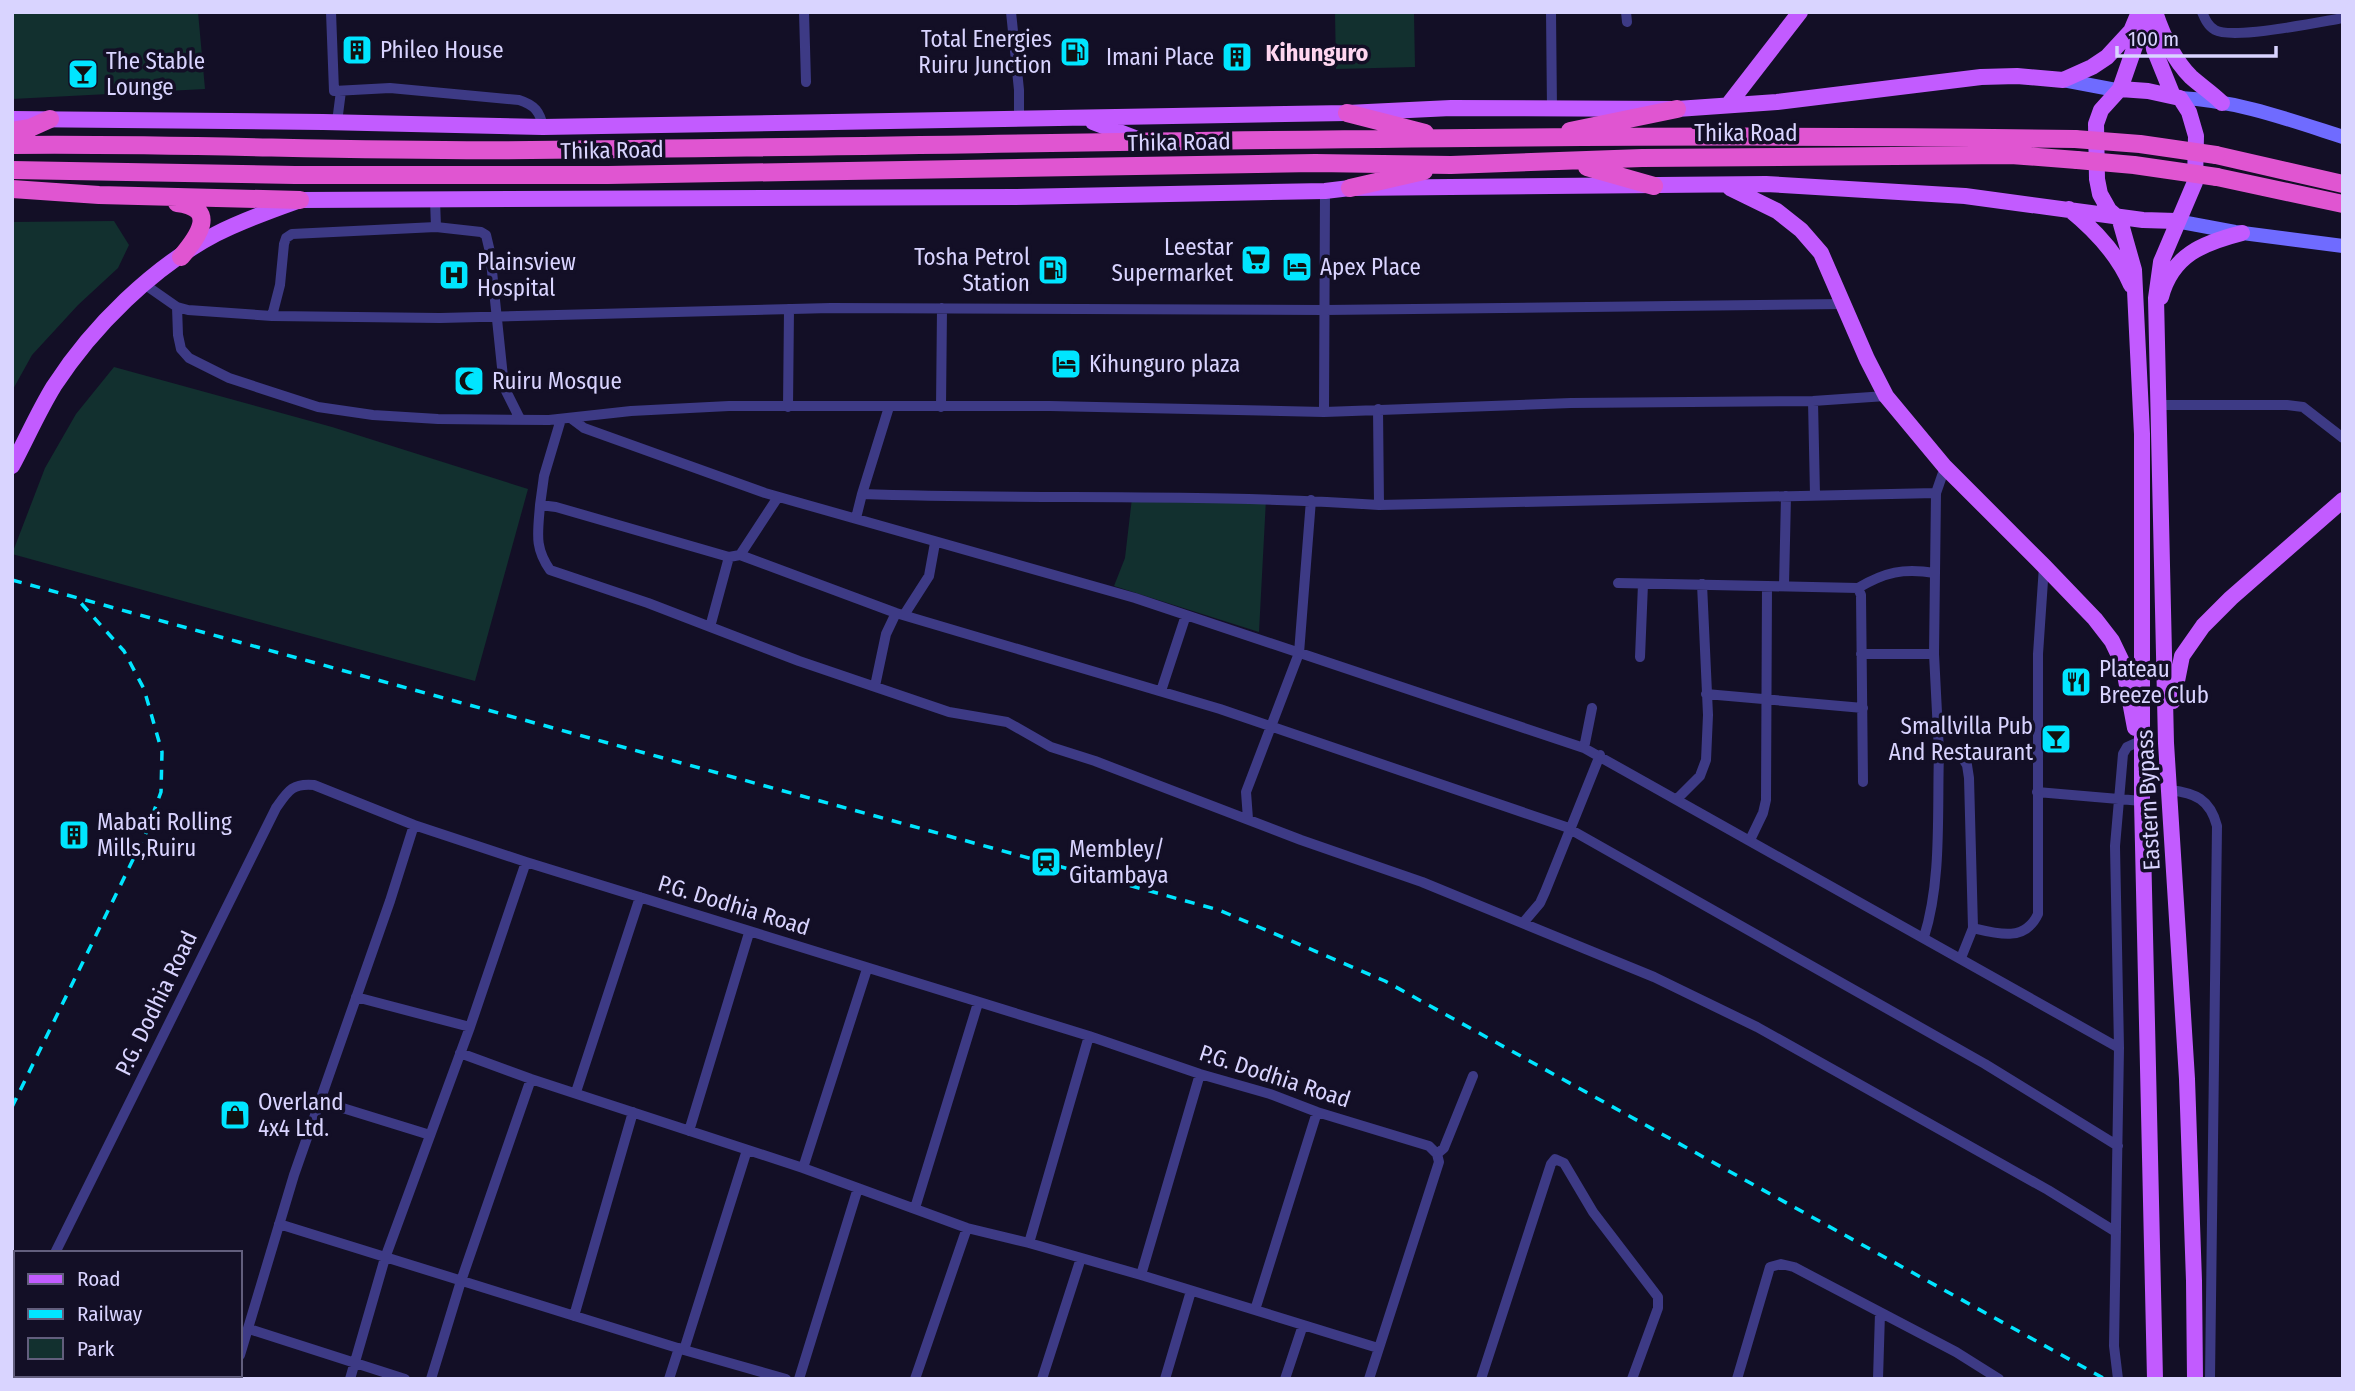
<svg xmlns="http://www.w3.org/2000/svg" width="2355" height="1391" font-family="'Fira Sans Condensed',sans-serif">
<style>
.green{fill:#12302f}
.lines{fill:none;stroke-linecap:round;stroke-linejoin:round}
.minor{stroke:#3d3a85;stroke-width:10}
.secondary{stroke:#6f6bff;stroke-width:14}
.primary{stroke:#c25bff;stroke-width:16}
.trunk{stroke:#e055d1;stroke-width:18}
.rail{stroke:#00e5ff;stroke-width:3.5;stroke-dasharray:10 9;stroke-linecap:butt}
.trunk-bridge{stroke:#e055d1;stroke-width:18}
.labels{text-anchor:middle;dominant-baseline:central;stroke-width:7;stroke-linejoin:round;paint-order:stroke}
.poi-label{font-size:23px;fill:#d9d4ff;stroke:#130f26;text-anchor:start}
.street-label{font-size:23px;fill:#d9d4ff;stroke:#130f26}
.neighbourhood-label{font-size:24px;font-weight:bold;fill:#ffd6f0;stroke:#130f26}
</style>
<rect width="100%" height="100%" fill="#130f26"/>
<path class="green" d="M12 12H198L205 89 12 99Z
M1335 12 1414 14 1415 67 1336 69Z
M114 221 129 245 118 268 78 305 32 355 12 391V222Z
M114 367 332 427 528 489 475 681 12 554 45 468 76 414Z
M1132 498 1266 499 1259 632 1114 586 1125 558Z"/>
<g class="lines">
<path class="minor" d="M331 12 334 91 390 88 519 100C535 105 540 112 543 127
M804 12 806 82
M1011 12 1019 90V120
M1551 12 1552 110
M1626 12 1627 22
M2202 12C2205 19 2208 26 2215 30 2233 40 2319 22 2343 18
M337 122 341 91
M435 200 436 227
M144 284 177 307 188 310 272 316 440 318 831 308 1325 310 1844 304
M177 307 178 335 181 349 189 358 229 378 318 407 373 415 438 419 549 420 631 411 729 406H1050L1324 412 1571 403 1813 401 1886 396
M272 316 280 285 284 244 286 238 292 234 436 227 481 232 486 235 490 252 503 377 506 391 520 419
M1813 401 1815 495
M2160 405H2287L2303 407 2343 438
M788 407 789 309
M941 407 942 308
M1378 409 1379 505
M1324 412 1325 191
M572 419 584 428 765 493 1135 598 1584 748 2119 1048
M1945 467 1936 493 1934 654 1939 752 1960 754 1967 765 1969 778 1973 928 1961 958
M862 494 889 407
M540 505 544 476 561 419
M856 518 862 494C1034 500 1207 493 1379 505L1936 493
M740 555 778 497
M1618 583 1858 588 1861 595 1863 782
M1784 586 1786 496
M1858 588C1885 572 1903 568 1935 573
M904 615 929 576 935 543
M710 627 729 557
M1861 654H1934
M1640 657 1643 584
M875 686 886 634 896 613
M1161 691 1186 615
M1706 694 1863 708
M1584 748 1592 708
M2170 790C2195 793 2210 799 2217 826L2210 1379
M2037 792 2142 801
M1677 799 1700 776 1706 760 1708 715 1702 584
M1248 819 1246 792 1299 653 1311 500
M1750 840 1763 813 1766 800 1767 586
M1523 923 1540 903 1545 892 1600 755
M1973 928C1998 934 2025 942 2038 914V654L2044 566
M1924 937C1942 881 1937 811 1939 752
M356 997 470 1027
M460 1053 531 1079 803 1168 967 1228 1029 1243 1141 1275 1378 1348
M576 1092 640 897
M320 1101 430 1135
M689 1131 749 933
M1437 1154 1444 1148 1473 1076
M803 1168 867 969
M915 1208 978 1003
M279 1224 684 1350 786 1379
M2116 1232 2048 1190 1757 1027 1654 977 1422 882 1301 840 1095 761 1051 747 1007 722 949 712 799 661 648 603 550 570C534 547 538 533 540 505L556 507 729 557 740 555 896 613 1220 709 1566 827 1985 1064 2118 1146
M1029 1243 1089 1036
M55 1253 276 808C288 791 292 783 314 785L414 825 526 862 1089 1036 1200 1074 1270 1094 1317 1112 1429 1146 1437 1154 1439 1162 1369 1379
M1141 1275 1200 1074
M1255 1310 1317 1112
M574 1316 633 1112
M249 1329 405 1379
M12 1332 16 1327
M684 1350 747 1150
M240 1355 294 1175 390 901 414 825
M231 1379 232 1375
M350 1379 385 1258 470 1027 526 862
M431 1379 461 1281 531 1079
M669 1379 679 1348
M799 1379 858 1188
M915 1379 967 1228
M1042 1379 1081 1258
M1165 1379 1191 1291
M1285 1379 1303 1325
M1481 1379 1551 1164 1555 1159 1564 1163 1593 1212 1658 1297V1308L1632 1379
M1737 1379 1770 1267 1781 1264 1794 1267 1956 1352 1999 1379
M1878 1379 1880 1313
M2118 1379 2114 1346 2119 1048 2115 846 2123 754 2127 747 2138 742"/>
<path class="secondary" d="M2063 80 2116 90
M2180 98C2236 100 2290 120 2343 137
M2176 221 2235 232 2343 246"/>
<path class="primary" d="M2155 12C2163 36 2173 59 2191 77 2201 86 2212 93 2222 103
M2150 15 2154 49 2173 96
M2120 89 2135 46 2138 24
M1728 105 1800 12
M12 119 323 122 543 127 1347 113 1451 108 1677 109 1777 102 1981 77 2017 76 2063 80 2092 67 2107 57 2131 31 2139 12
M1093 122 1140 140
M1730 188 1777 211 1801 230 1821 253 1867 359 1886 396 1945 467 2044 566 2095 619 2112 641 2123 664 2135 728
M2069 209C2095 230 2118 254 2131 285
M2117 217 2109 210 2100 194 2097 179 2096 124 2101 110 2120 89 2148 91 2180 98 2189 112 2196 136 2195 182 2161 262 2156 298 2166 743 2187 1079 2194 1281 2195 1379
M2119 217 2134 270 2142 434V801L2155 1379
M2161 297C2172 255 2203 243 2242 233
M12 466C26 440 38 412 54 386 93 326 153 267 216 234 243 220 272 210 300 200L1013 197 1325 191 1350 188 1766 184 1965 196 2143 220 2176 221
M2173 701 2182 656 2203 626 2231 598 2343 500"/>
<path class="trunk" d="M1347 113 1425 133
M12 131 30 128 50 119
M1570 131 1677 109
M12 145C185 143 358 152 531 150 1045 145 1560 131 2075 139
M2216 155 2343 184
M1587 167 1654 186
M12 170 295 175H608L1315 163 1451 165 1642 158 2011 155 2077 160
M2217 177 2343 204
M1350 188 1424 171
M12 189 99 195 300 200
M177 203C219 208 198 237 181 257"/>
<path class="rail" d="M12 580 1219 910 1385 981 2105 1379
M12 1107 146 833 161 792 162 752 144 689 124 651 79 601"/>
<path class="trunk-bridge" d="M2075 139 2140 144 2216 155
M2077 160 2134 165 2217 177"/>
</g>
<defs>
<g id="building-square" transform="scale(1.575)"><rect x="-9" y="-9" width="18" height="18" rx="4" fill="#00e5ff" stroke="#130f26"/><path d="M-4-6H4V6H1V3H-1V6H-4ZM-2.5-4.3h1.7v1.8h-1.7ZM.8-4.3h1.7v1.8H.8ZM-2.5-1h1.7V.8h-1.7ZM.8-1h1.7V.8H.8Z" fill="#111"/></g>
<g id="fuel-square" transform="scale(1.575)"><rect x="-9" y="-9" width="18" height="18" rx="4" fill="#00e5ff" stroke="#130f26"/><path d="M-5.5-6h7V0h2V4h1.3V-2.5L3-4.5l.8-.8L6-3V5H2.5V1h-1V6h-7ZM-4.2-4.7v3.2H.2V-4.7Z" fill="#111"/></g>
<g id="bar-square" transform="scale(1.575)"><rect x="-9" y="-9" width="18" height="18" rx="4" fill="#00e5ff" stroke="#130f26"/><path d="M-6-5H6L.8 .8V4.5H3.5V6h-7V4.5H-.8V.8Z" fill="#111"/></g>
<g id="supermarket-square" transform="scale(1.575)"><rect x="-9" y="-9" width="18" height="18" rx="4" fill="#00e5ff" stroke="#130f26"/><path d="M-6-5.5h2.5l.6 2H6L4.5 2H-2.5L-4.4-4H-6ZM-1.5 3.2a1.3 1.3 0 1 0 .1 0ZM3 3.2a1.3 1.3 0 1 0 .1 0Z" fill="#111"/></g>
<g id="hotel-square" transform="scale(1.575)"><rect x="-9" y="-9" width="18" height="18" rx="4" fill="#00e5ff" stroke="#130f26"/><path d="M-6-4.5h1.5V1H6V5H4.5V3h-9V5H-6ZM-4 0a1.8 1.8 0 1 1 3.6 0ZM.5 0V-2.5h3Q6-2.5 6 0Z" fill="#111"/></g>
<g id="hospital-square" transform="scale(1.575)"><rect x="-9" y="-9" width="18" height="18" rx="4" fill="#00e5ff" stroke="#130f26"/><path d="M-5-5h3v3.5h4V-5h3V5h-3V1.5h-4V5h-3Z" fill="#111"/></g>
<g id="mosque-square" transform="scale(1.575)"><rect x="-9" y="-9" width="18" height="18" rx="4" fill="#00e5ff" stroke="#130f26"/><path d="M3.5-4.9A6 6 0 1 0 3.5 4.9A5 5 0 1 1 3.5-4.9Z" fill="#111"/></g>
<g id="restaurant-square" transform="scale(1.575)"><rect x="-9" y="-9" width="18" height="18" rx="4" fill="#00e5ff" stroke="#130f26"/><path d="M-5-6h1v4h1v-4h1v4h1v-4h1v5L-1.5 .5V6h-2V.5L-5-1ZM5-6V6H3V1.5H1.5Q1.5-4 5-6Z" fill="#111"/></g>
<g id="station-square" transform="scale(1.575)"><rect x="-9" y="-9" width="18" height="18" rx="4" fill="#00e5ff" stroke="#130f26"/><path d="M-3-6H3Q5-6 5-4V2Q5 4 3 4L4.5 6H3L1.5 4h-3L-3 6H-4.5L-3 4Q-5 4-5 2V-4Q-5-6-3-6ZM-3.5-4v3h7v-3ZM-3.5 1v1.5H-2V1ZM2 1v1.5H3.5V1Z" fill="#111"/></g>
<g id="shop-square" transform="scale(1.575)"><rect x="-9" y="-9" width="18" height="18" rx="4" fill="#00e5ff" stroke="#130f26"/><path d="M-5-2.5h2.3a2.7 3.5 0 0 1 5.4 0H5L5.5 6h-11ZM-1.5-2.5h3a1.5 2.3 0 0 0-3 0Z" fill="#111"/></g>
</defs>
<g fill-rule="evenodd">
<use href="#building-square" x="357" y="50"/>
<use href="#fuel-square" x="1075" y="52"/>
<use href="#building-square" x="1237" y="57"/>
<use href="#bar-square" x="83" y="74"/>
<use href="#supermarket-square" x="1256" y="260"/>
<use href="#hotel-square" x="1297" y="267"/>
<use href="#fuel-square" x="1053" y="270"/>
<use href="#hospital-square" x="454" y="275"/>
<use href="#hotel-square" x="1066" y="364"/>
<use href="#mosque-square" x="469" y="381"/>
<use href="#restaurant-square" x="2076" y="682"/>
<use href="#bar-square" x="2056" y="739"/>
<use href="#building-square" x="74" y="835"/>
<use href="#station-square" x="1046" y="862"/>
<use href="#shop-square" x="235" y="1115"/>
</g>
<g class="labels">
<g class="poi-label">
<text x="1052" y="39" text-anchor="end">Total Energies<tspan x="1052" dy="26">Ruiru Junction</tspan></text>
<text x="380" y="50">Phileo House</text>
<text x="1214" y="57" text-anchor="end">Imani Place</text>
<text x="106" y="61">The Stable<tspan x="106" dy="26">Lounge</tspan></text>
<text x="1233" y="247" text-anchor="end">Leestar<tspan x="1233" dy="26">Supermarket</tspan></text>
<text x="1030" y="257" text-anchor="end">Tosha Petrol<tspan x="1030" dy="26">Station</tspan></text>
<text x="477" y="262">Plainsview<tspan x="477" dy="26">Hospital</tspan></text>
<text x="1320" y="267">Apex Place</text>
<text x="1089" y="364">Kihunguro plaza</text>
<text x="492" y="381">Ruiru Mosque</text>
<text x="2099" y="669">Plateau<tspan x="2099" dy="26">Breeze Club</tspan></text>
<text x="2033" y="726" text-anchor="end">Smallvilla Pub<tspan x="2033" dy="26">And Restaurant</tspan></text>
<text x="97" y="822">Mabati Rolling<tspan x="97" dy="26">Mills,Ruiru</tspan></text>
<text x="1069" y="849">Membley/<tspan x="1069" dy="26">Gitambaya</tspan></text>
<text x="258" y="1102">Overland<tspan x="258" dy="26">4x4 Ltd.</tspan></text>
</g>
<g class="street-label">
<text x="1746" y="133">Thika Road</text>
<text transform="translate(1179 142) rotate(-1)">Thika Road</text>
<text transform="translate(612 150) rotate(-1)">Thika Road</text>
<text transform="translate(2148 800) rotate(-93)">Eastern Bypass</text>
<text transform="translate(734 905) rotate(17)">P.G. Dodhia Road</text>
<text transform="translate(156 1003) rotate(-64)">P.G. Dodhia Road</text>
<text transform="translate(1275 1076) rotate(18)">P.G. Dodhia Road</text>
</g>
<g class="neighbourhood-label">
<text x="1317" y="53">Kihunguro</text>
</g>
</g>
<rect width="2355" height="1391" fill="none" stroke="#d9d4ff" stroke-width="28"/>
<rect x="14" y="1251" width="228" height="126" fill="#130f26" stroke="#625e7d" stroke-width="2"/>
<rect x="28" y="1274" width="35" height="10" fill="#c25bff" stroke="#625e7d" stroke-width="2"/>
<text x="77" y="1286" font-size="21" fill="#d9d4ff">Road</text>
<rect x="28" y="1309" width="35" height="10" fill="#00e5ff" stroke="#625e7d" stroke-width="2"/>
<text x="77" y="1321" font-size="21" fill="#d9d4ff">Railway</text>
<rect x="28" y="1338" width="35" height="21" fill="#12302f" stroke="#625e7d" stroke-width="2"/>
<text x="77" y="1356" font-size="21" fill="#d9d4ff">Park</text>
<path d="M2117 46v10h159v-10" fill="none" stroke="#d9d4ff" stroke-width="3.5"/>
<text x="2128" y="46" font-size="21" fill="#d9d4ff" stroke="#130f26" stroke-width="5" paint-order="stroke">100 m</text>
</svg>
